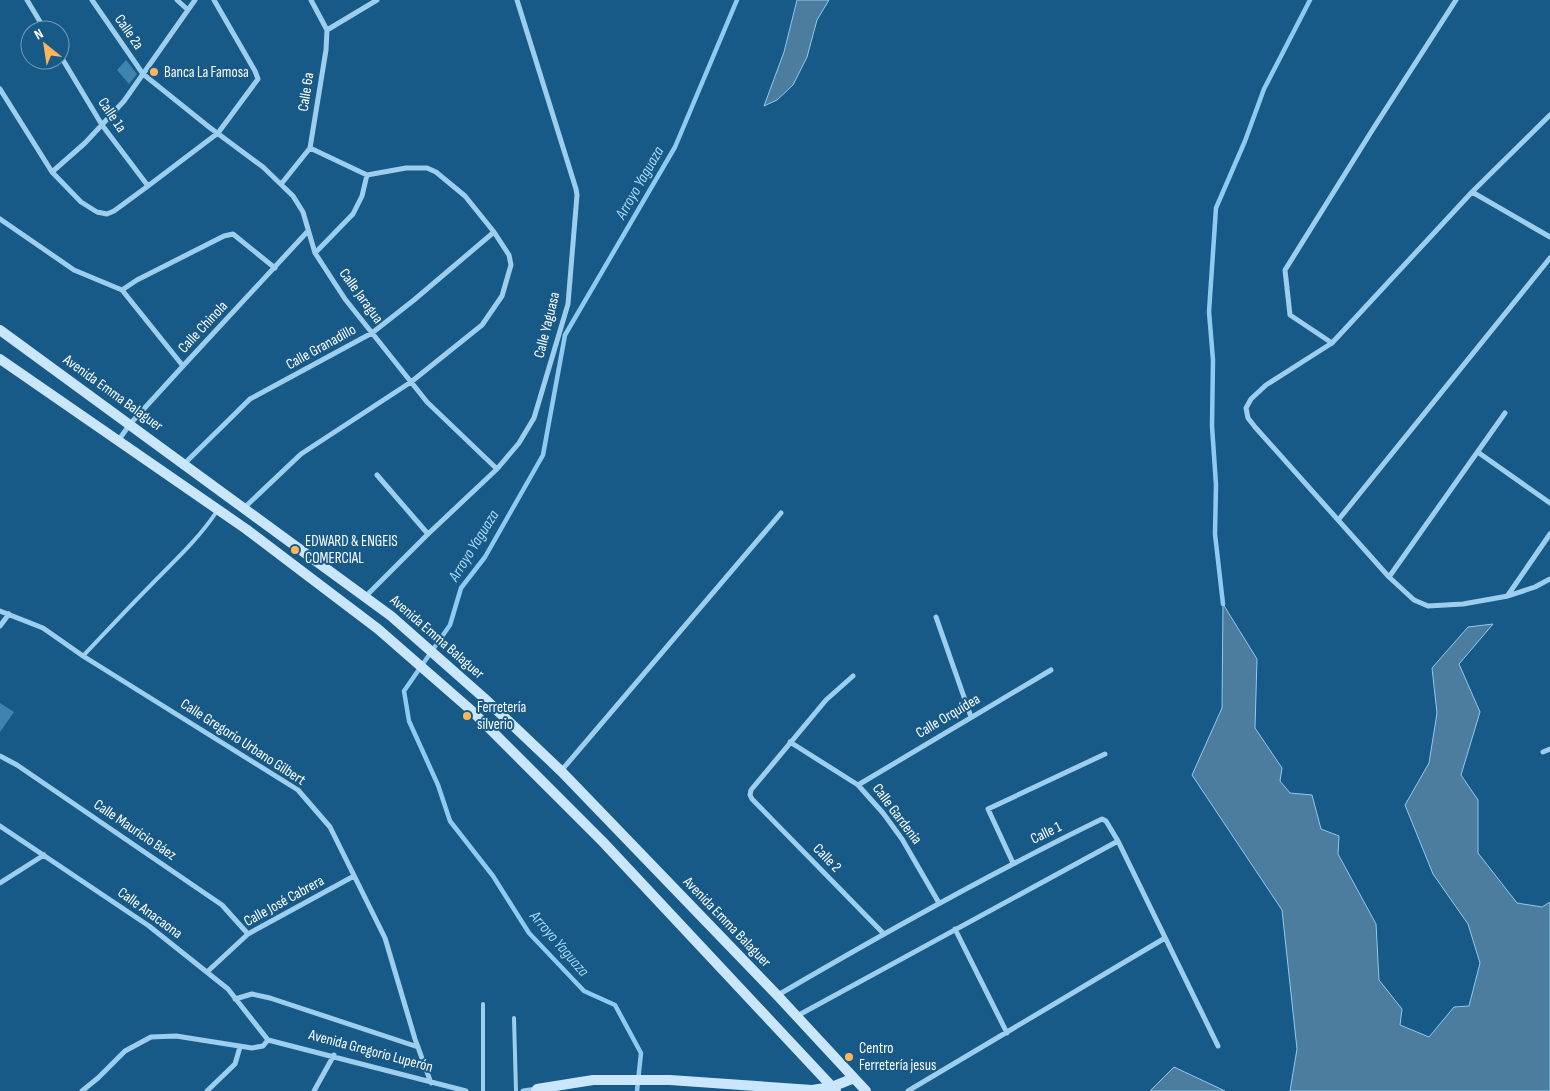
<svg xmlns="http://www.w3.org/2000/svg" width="1550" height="1091" font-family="'Sofia Sans Condensed',sans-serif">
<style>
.water{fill:#4c7c9e;stroke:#8fcbf0}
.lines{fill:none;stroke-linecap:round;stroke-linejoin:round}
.stream{stroke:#8fcbf0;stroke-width:4.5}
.building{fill:#3f83b0}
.lane{stroke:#9dceed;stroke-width:4}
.street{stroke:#9dceed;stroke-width:5}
.secondary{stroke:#cae6fa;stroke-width:10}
.poi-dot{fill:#ffb659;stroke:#175987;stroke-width:2}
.labels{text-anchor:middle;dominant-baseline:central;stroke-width:4;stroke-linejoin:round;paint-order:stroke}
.street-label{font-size:15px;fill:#fff;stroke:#175987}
.poi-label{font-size:15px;fill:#fff;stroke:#175987;text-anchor:start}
.water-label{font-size:16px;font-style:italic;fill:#a9d7f5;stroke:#175987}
</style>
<rect width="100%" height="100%" fill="#175987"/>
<path class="water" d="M797 0H829L817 20 807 57 793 85 777 100 764 106 784 52Z
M1223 604 1257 659 1255 728 1282 768 1280 781 1290 793 1312 795 1321 829 1339 836 1338 854 1376 924 1379 980 1402 1009 1400 1025 1429 1037 1454 1007 1469 1006 1480 963 1468 924 1433 874 1405 805 1429 763 1437 713 1432 668 1468 627 1493 624 1459 664 1480 712 1461 775 1478 800V853L1517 903 1542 907 1550 902V1091H1290L1297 1049 1282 910 1192 775 1222 708Z
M1174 1067 1225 1091H1150Z"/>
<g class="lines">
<path class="stream" d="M1223 604 1215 534 1216 485 1212 426 1213 360 1209 312 1216 208 1245 141 1264 89 1310 0
M637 1091 641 1053 615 1005 584 991 529 933 493 876 450 821 438 785 409 721 404 691 450 625 461 588 485 557 543 455 565 335 675 147 737 0"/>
</g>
<path class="building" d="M126 60 137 74 129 84 117 70Z
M0 703 14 712 0 732Z"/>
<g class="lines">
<path class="lane" d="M83 656C105 633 127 609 150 586 173 562 198 540 217 511
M514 1018 516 1091
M483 1091V1004"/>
<path class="street" d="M27 0 45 30
M92 0 143 74 209 127 263 167 293 196 303 212 315 253 345 299 427 402 497 469
M177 0 188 10
M327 30 377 0
M60 55 102 125 148 186
M0 89 52 172 81 202 97 212 107 214 114 211 148 186 218 133 258 79 255 71 214 0
M1550 115 1472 192 1332 343 1266 385 1251 399 1246 408 1248 418 1255 427 1389 577 1414 600 1428 606 1463 604 1508 596 1535 587 1550 579
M52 172 85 143 124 101 195 0
M282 183 310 148 326 50 327 30 311 0
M1472 192 1550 237
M0 219 74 270 122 290 183 366
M315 253 353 214 362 196 367 175
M122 290 137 280 224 236 233 234 275 268
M1332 343 1290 315 1285 270 1373 129 1456 0
M118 441 130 424 183 366 308 231
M1479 453 1550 503
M184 464 250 399 372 333 414 300 494 232
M377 475 428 534
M243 509 301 454 411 382 482 325 502 296 511 265 509 255 494 232 465 196 436 172 427 168H406L367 175 310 148
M1339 519 1550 258
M1389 577 1505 413
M1508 595 1550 534
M366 596 428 534 497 469 519 443 534 418 568 304 577 195 576 189 517 0
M0 611 43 628 83 656 298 790 330 827 385 938 415 1039 431 1083
M936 617 971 717
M0 626 9 614
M853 676 826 700 751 790 750 795 752 799 884 934
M790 742 858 785 883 813 902 839 939 903
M1543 752 1550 749
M0 756 17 765 222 905 248 934
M561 771 781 513
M858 785 1051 670
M0 826 149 926 228 989 268 1040
M1013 863 988 809 1105 754
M0 883 44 855
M955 929 1007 1033
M207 972 248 934 354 876
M778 995C884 933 991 873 1102 819L1106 821 1118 841 1218 1046
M235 999 252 994 270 998 418 1047
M797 1016 1118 841
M268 1040 466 1091
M82 1091 98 1078 125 1051 151 1037 176 1036 252 1048 263 1046 268 1040
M207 1091 235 1064 240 1047
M314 1091 334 1055
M523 1091 537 1089
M908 1091 1165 938"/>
<path class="secondary" d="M0 330 391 616 484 698 561 771 777 995 866 1091
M0 359 246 529 378 629 472 711 603 842 836 1091
M536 1091 537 1089 593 1080H670L812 1090 832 1087 854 1078"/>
</g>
<g class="poi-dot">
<circle cx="154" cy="72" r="5"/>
<circle cx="295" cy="550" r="5"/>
<circle cx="467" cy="716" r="5"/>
<circle cx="849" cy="1057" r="5"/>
</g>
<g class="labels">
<g class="street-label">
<text transform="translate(129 32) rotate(55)">Calle 2a</text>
<text transform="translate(306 92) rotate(-81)">Calle 6a</text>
<text transform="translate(112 115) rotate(56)">Calle 1a</text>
<text transform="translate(361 296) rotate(54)">Calle Jaragua</text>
<text transform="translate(547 325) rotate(-76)">Calle Yaguasa</text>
<text transform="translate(203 327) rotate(-47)">Calle Chinola</text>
<text transform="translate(321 347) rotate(-29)">Calle Granadillo</text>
<text transform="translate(113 393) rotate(36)">Avenida Emma Balaguer</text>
<text transform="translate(437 637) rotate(41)">Avenida Emma Balaguer</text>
<text transform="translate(948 716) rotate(-31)">Calle Orquídea</text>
<text transform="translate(243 742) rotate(33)">Calle Gregorio Urbano Gilbert</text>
<text transform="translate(897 814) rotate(53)">Calle Gardenia</text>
<text transform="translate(135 830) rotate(34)">Calle Mauricio Báez</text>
<text transform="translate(1046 833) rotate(-26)">Calle 1</text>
<text transform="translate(827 858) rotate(46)">Calle 2</text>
<text transform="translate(284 901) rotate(-29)">Calle José Cabrera</text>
<text transform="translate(150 913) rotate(36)">Calle Anacaona</text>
<text transform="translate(727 922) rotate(46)">Avenida Emma Balaguer</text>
<text transform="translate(371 1051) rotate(15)">Avenida Gregorio Luperón</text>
</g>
<g class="poi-label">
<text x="164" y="72">Banca La Famosa</text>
<text x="305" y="541">EDWARD &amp; ENGElS<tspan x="305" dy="17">COMERCIAL</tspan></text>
<text x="477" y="707">Ferretería<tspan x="477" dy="17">silverio</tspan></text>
<text x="859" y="1048">Centro<tspan x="859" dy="17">Ferretería jesus</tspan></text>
</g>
<g class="water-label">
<text transform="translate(640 183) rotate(-60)">Arroyo Yaguaza</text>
<text transform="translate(474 546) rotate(-58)">Arroyo Yaguaza</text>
<text transform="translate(559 944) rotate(49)">Arroyo Yaguaza</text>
</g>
</g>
<g transform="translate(45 45) rotate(330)"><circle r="24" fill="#175987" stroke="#749bb7"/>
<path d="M0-4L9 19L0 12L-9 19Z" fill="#ffb659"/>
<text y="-8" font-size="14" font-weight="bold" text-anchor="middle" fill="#ffffff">N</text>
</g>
</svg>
